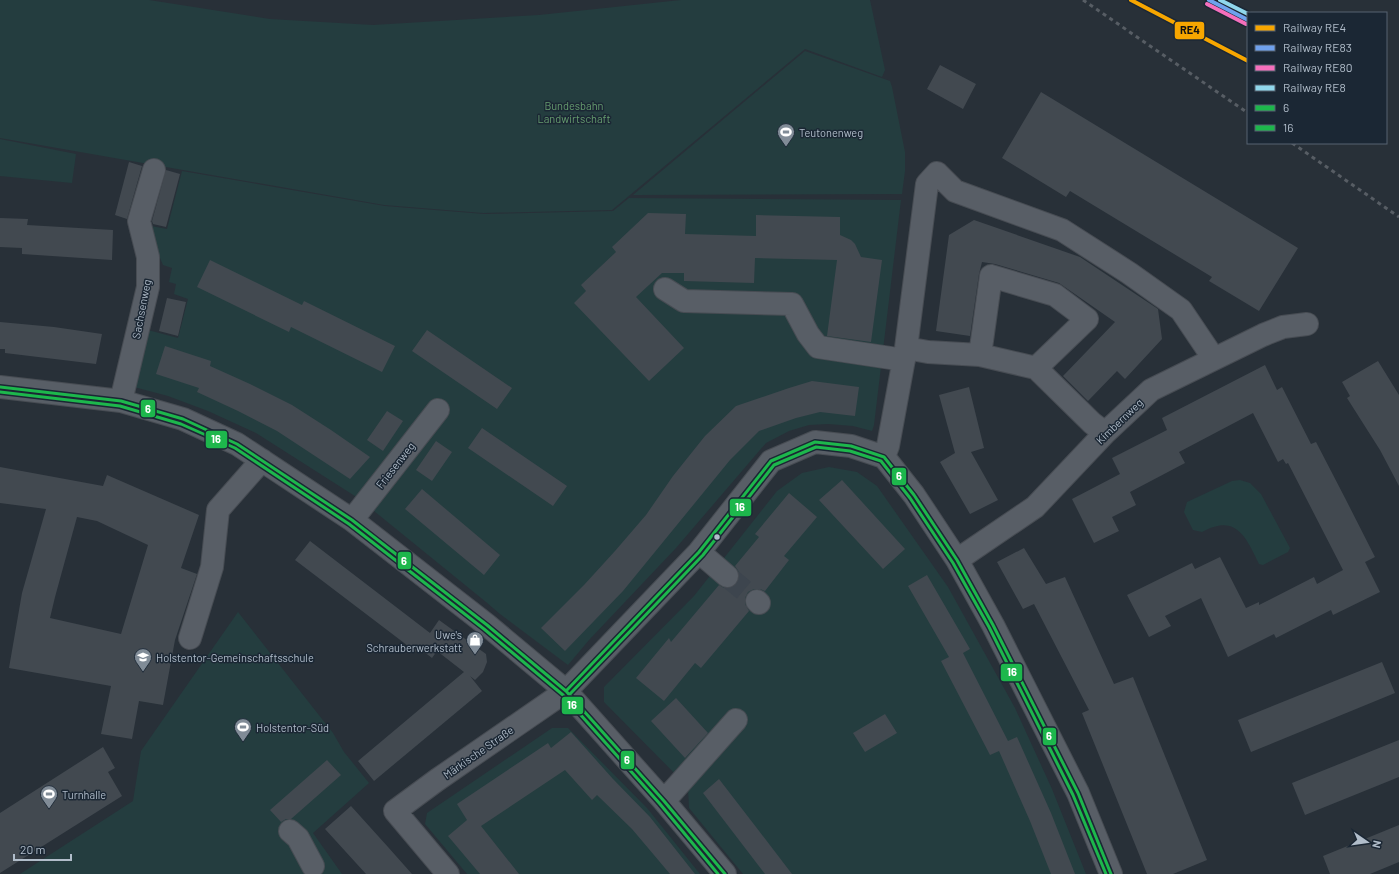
<svg xmlns="http://www.w3.org/2000/svg" width="1399" height="874" font-family="Barlow,sans-serif">
<style>
.green{fill:#243d3f}
.building{fill:#424950;fill-rule:evenodd}
.lines{fill:none;stroke-linecap:round;stroke-linejoin:round}
.minor-tunnel{stroke:#3d454e;stroke-width:22;stroke-dasharray:22 11;stroke-linecap:butt}
.minor-casing{stroke:#474c53;stroke-width:24}
.minor{stroke:#585e66;stroke-width:22}
.rail{stroke:#575d64;stroke-width:3;stroke-dasharray:4 4;stroke-linecap:butt}
.bus-1-casing{stroke:#1b2734;stroke-width:6}
.bus-2-casing{stroke:#1b2734;stroke-width:6}
.bus-1{stroke:#1db74c;stroke-width:3}
.bus-2{stroke:#1db74c;stroke-width:3}
.rail-1-casing{stroke:#1b2734;stroke-width:7}
.rail-2-casing{stroke:#1b2734;stroke-width:7}
.rail-3-casing{stroke:#1b2734;stroke-width:7}
.rail-4-casing{stroke:#1b2734;stroke-width:7}
.rail-1{stroke:#f7a600;stroke-width:4}
.rail-2{stroke:#6fa1ed;stroke-width:4}
.rail-3{stroke:#f56fbc;stroke-width:4}
.rail-4{stroke:#90d7ec;stroke-width:4}
.bus-dot{fill:#b1bdca;stroke:#1b2734;stroke-width:1.5}
.labels{text-anchor:middle;dominant-baseline:central;stroke-width:3;stroke-linejoin:round;paint-order:stroke}
.park-label{font-size:11px;fill:#669d6f;stroke:#1b2734}
.poi-label{font-size:11px;fill:#b1bdca;stroke:#1b2734;text-anchor:start}
.street-label{font-size:11px;fill:#b1bdca;stroke:#1b2734}
.line-badge{stroke:#1b2734;stroke-width:1.5}
.badge-label{font-size:11px;text-anchor:middle;font-weight:bold;fill:#fff}
.pale-badge-label{font-size:11px;text-anchor:middle;font-weight:bold;fill:#111}
</style>
<rect width="100%" height="100%" fill="#283038"/>
<path class="green" d="M0 0H149L270 19 373 25 539 15 681 0H870L885 70 882 77 805 49 612 210 483 213 384 205 0 138Z
M805 51 890 81 892 87 905 152V171L902 194 633 195Z
M0 139 76 154 72 183 0 176Z
M182 171 385 206 484 214 613 211 629 198 901 200 874 425 872 431 853 426 828 424 809 425 789 431 766 443 676 548 589 640 568 665 500 614 486 602 358 498 256 433 208 411 168 396 134 387 148 330 178 338 188 299 174 294 176 284 169 282 172 268 163 265 149 232 151 226 167 229Z
M829 467 857 472 877 486 948 587 1015 708 1052 789 1086 874H743L689 808 688 787 604 702V687L694 596 777 491 802 473Z
M1240 480 1250 483 1261 494 1290 548 1288 552 1263 565 1259 564C1246 537 1236 513 1202 532L1193 530 1184 512 1187 502 1232 481Z
M238 612 333 733 344 752 369 783 313 833 342 874H20L133 801 141 751Z
M552 728H568L647 808 700 874H467L425 824 427 813Z"/>
<path class="building" d="M940 65 976 84 963 109 927 89Z
M1041 92 1298 248 1259 311 1209 281 1212 277 1070 191 1066 197 1002 158Z
M129 162 142 166 127 219 115 215Z
M166 170 180 174 166 227 153 224 152 221Z
M648 213 686 214 685 234 756 236V215L840 217V235L851 240 855 244 861 257 882 260 871 342 827 336 837 260 755 258 754 283 684 281V273H662L636 297 684 348 649 381 574 303 586 291 581 285 616 252 612 247Z
M0 218 28 219 27 225 113 230 112 260 22 254V248L0 247Z
M974 220 1080 257 1158 309 1162 339 1125 379 1117 371 1088 401 1063 376 1115 322 1059 283 995 264 982 262 979 274 970 336 936 331 949 235Z
M210 260 302 305 304 301 395 346 382 372 291 327 289 332 197 287Z
M167 298 186 302 178 336 159 331Z
M0 322 54 327 102 334 96 364 5 353V349H0Z
M427 330 512 388 497 409 412 351Z
M165 346 211 361 210 366 250 384 292 405 331 430 370 457 350 479 277 431 238 411 197 392 199 388 156 374Z
M1378 361 1399 395V486L1380 450 1347 398 1350 396 1342 382Z
M1265 365 1277 390 1282 387 1311 444 1316 442 1345 498 1375 557 1365 562 1380 592 1333 615 1331 610 1276 638 1274 634 1228 657 1201 598 1165 616 1171 626 1149 637 1127 595 1192 563 1195 569 1220 557 1246 608 1259 602V605L1314 577 1317 584 1343 570 1288 463 1286 464 1283 459 1278 462 1253 413 1179 452 1185 463 1130 492 1136 505 1112 517 1119 531 1094 543 1072 499 1120 474 1112 458 1167 430 1162 418Z
M812 381 859 387 855 416 820 412 796 418 759 431 730 460 623 591 565 651 541 628 584 585 615 551 646 515 673 476 705 436 736 406 789 388Z
M969 387 984 448 971 452 998 500 970 514 940 462 955 453 939 395Z
M387 411 403 421 383 451 367 440Z
M482 428 567 486 553 506 468 448Z
M436 441 452 452 432 481 416 470Z
M0 467 103 486 107 475 199 515 181 568 197 574 175 640 163 705 139 701 132 739 101 734 111 686 9 668 22 593 46 509 0 503ZM77 517 97 521 148 545 121 634 50 618 55 597Z
M842 480 905 549 883 569 819 500Z
M422 489 500 555 484 575 405 509Z
M789 493 817 517 784 556 789 560 765 591 760 589H754L748 592 745 598V604L749 611 701 668 695 663 664 701 636 678 669 638 671 642 719 585 724 588H731L737 584 739 578V572L735 566 759 537 755 534Z
M310 541 430 633 439 620 486 654 487 662 483 672 475 680 470 676 482 691 374 781 358 761 464 672 437 651 432 658 419 648 416 652 295 560Z
M1024 548 1046 584 1065 577 1114 684 1133 677 1207 860 1173 874H1147L1082 713 1089 710 1034 604 1023 609 997 562Z
M927 575 970 649 963 653 1008 741 1017 737 1051 813 1075 874H1051L1030 821 999 751 990 755 941 661 949 657 908 586Z
M1382 662 1395 693 1251 752 1238 720Z
M676 698 708 733 685 758 651 721Z
M885 714 897 733 865 752 853 733Z
M571 732 613 779 650 817 695 874H670L632 829 597 795 592 800 565 770 481 826 519 874H480L448 836 467 820 457 804 548 743 551 748Z
M1399 740V777L1305 815 1292 783Z
M103 747 115 768 108 772 122 796 0 873V813Z
M327 760 341 775 291 819H286L281 822 270 810Z
M719 779 756 827 792 874H765L703 793Z
M351 806 388 847 412 874H366L325 829Z
M1399 825V862L1370 874H1330L1323 856Z"/>
<g class="lines">
<path class="minor-tunnel" d="M727 576 757 601"/>
<g class="minor-casing">
<path id="minor" d="M665 289 684 301 792 304 808 334 818 347 904 360
M906 348 928 352 980 355 1036 368 1092 423 1105 433
M980 355 991 276 1055 295 1087 319 1036 368
M0 387 121 401 183 419 237 444 352 520 487 625 566 691 664 801 725 874
M121 401 148 287V257L139 221 154 170
M884 457 888 446 906 348 927 184 937 173 955 191 1062 230 1129 273 1181 310 1214 359
M884 457 914 495 957 560 993 625 1078 793 1111 874
M352 520 438 410
M699 552 727 576
M957 560 1035 507 1105 433 1151 390 1263 335 1283 327 1307 324
M757 601 759 603
M190 638 212 567 218 510 262 460
M664 801 736 720
M290 831 298 838 313 866
M448 874 395 811 437 780 566 691 699 552 771 461 815 442 851 446 884 457"/>
</g>
<use href="#minor" class="minor"/>
<path class="rail" d="M1083 0 1248 113
M1292 143 1399 217"/>
<g class="bus-1-casing">
<path id="bus-1" d="M0 387 121 401 183 419 237 444 352 520 487 625 566 691 664 801 725 874
M566 691 699 552 771 461 815 442 851 446 884 457 914 495 957 560 993 625 1078 793 1111 874"/>
</g>
<g class="bus-2-casing">
<path id="bus-2" d="M0 392 120 406 181 424 235 448 349 524 484 629 563 695 660 804 718 874
M570 694 703 555 774 465 816 447 850 451 881 461 910 498 953 563 989 627 1073 795 1106 874"/>
</g>
<use href="#bus-1" class="bus-1"/>
<use href="#bus-2" class="bus-2"/>
<g class="rail-1-casing">
<path id="rail-1" d="M1131 0 1248 61"/>
</g>
<g class="rail-2-casing">
<path id="rail-2" d="M1209 0 1248 20"/>
</g>
<g class="rail-3-casing">
<path id="rail-3" d="M1207 4 1246 24"/>
</g>
<g class="rail-4-casing">
<path id="rail-4" d="M1220 0 1248 14"/>
</g>
<use href="#rail-1" class="rail-1"/>
<use href="#rail-2" class="rail-2"/>
<use href="#rail-3" class="rail-3"/>
<use href="#rail-4" class="rail-4"/>
</g>
<defs>
<g id="stadium-pin" transform="scale(0.9)"><path d="M0 17L-7.5 6A9.5 9.5 0 1 1 7.5 6Z" fill="#818c97" stroke="#1b2734"/><path d="M0-5a6.5 5 0 1 0 0 10a6.5 5 0 1 0 0-10ZM-3.5-1.8h7v3.6h-7Z" fill="#fff"/></g>
<g id="shop-pin" transform="scale(0.9)"><path d="M0 17L-7.5 6A9.5 9.5 0 1 1 7.5 6Z" fill="#818c97" stroke="#1b2734"/><path d="M-5-2.5h2.3a2.7 3.5 0 0 1 5.4 0H5L5.5 6h-11ZM-1.5-2.5h3a1.5 2.3 0 0 0-3 0Z" fill="#fff"/></g>
<g id="school-pin" transform="scale(0.9)"><path d="M0 17L-7.5 6A9.5 9.5 0 1 1 7.5 6Z" fill="#818c97" stroke="#1b2734"/><path d="M0-5L7-2L0 1L-7-2ZM-4 1L0 2.5L4 1V4Q0 6-4 4Z" fill="#fff"/></g>
</defs>
<g fill-rule="evenodd">
<use href="#stadium-pin" x="786" y="132"/>
<use href="#shop-pin" x="475" y="640"/>
<use href="#school-pin" x="143" y="657"/>
<use href="#stadium-pin" x="243" y="727"/>
<use href="#stadium-pin" x="49" y="794"/>
</g>
<circle class="bus-dot" cx="717" cy="537" r="3.5"/>
<g class="labels">
<g class="park-label">
<text x="574" y="105">Bundesbahn<tspan x="574" dy="13">Landwirtschaft</tspan></text>
</g>
<g class="poi-label">
<text x="799" y="132">Teutonenweg</text>
<text x="462" y="634" text-anchor="end">Uwe's<tspan x="462" dy="13">Schrauberwerkstatt</tspan></text>
<text x="156" y="657">Holstentor-Gemeinschaftsschule</text>
<text x="256" y="727">Holstentor-Süd</text>
<text x="62" y="794">Turnhalle</text>
</g>
<g class="street-label">
<text transform="translate(141 309) rotate(-79)">Sachsenweg</text>
<text transform="translate(1119 421) rotate(-44)">Kimbernweg</text>
<text transform="translate(395 465) rotate(-52)">Friesenweg</text>
<text transform="translate(478 752) rotate(-35)">Märkische Straße</text>
</g>
</g>
<g class="line-badge">
<rect x="1174" y="21" width="31" height="19" rx="4" fill="#f7a600"/>
<rect x="140" y="399" width="16" height="19" rx="4" fill="#1db74c"/>
<rect x="205" y="430" width="23" height="19" rx="4" fill="#1db74c"/>
<rect x="891" y="467" width="16" height="19" rx="4" fill="#1db74c"/>
<rect x="729" y="498" width="23" height="19" rx="4" fill="#1db74c"/>
<rect x="397" y="551" width="15" height="19" rx="4" fill="#1db74c"/>
<rect x="1000" y="663" width="23" height="19" rx="4" fill="#1db74c"/>
<rect x="561" y="696" width="23" height="19" rx="4" fill="#1db74c"/>
<rect x="1042" y="727" width="15" height="19" rx="4" fill="#1db74c"/>
<rect x="620" y="750" width="15" height="20" rx="4" fill="#1db74c"/>
</g>
<g class="badge-label">
<text x="148" y="413">6</text>
<text x="216" y="443">16</text>
<text x="899" y="480">6</text>
<text x="740" y="511">16</text>
<text x="404" y="565">6</text>
<text x="1012" y="676">16</text>
<text x="572" y="709">16</text>
<text x="1049" y="740">6</text>
<text x="627" y="764">6</text>
</g>
<g class="pale-badge-label">
<text x="1190" y="34">RE4</text>
</g>
<rect x="1247" y="12" width="140" height="132" fill="#1b2734" stroke="#576370"/>
<rect x="1255" y="25" width="20" height="6" fill="#f7a600" stroke="#576370"/>
<text x="1283" y="32" font-size="12" fill="#b1bdca">Railway RE4</text>
<rect x="1255" y="45" width="20" height="6" fill="#6fa1ed" stroke="#576370"/>
<text x="1283" y="52" font-size="12" fill="#b1bdca">Railway RE83</text>
<rect x="1255" y="65" width="20" height="6" fill="#f56fbc" stroke="#576370"/>
<text x="1283" y="72" font-size="12" fill="#b1bdca">Railway RE80</text>
<rect x="1255" y="85" width="20" height="6" fill="#90d7ec" stroke="#576370"/>
<text x="1283" y="92" font-size="12" fill="#b1bdca">Railway RE8</text>
<rect x="1255" y="105" width="20" height="6" fill="#1db74c" stroke="#576370"/>
<text x="1283" y="112" font-size="12" fill="#b1bdca">6</text>
<rect x="1255" y="125" width="20" height="6" fill="#1db74c" stroke="#576370"/>
<text x="1283" y="132" font-size="12" fill="#b1bdca">16</text>
<g transform="translate(1367 842) rotate(103)" stroke="#1b2734" stroke-width="3" paint-order="stroke">
<path d="M0-3L7 15L0 10L-7 15Z" fill="#b1bdca"/>
<text y="-6" font-size="11" font-weight="bold" text-anchor="middle" fill="#b1bdca">N</text>
</g>
<path d="M14 854v6h57v-6" fill="none" stroke="#b1bdca" stroke-width="2"/>
<text x="20" y="854" font-size="12" fill="#b1bdca" stroke="#1b2734" stroke-width="3" paint-order="stroke">20 m</text>
</svg>
